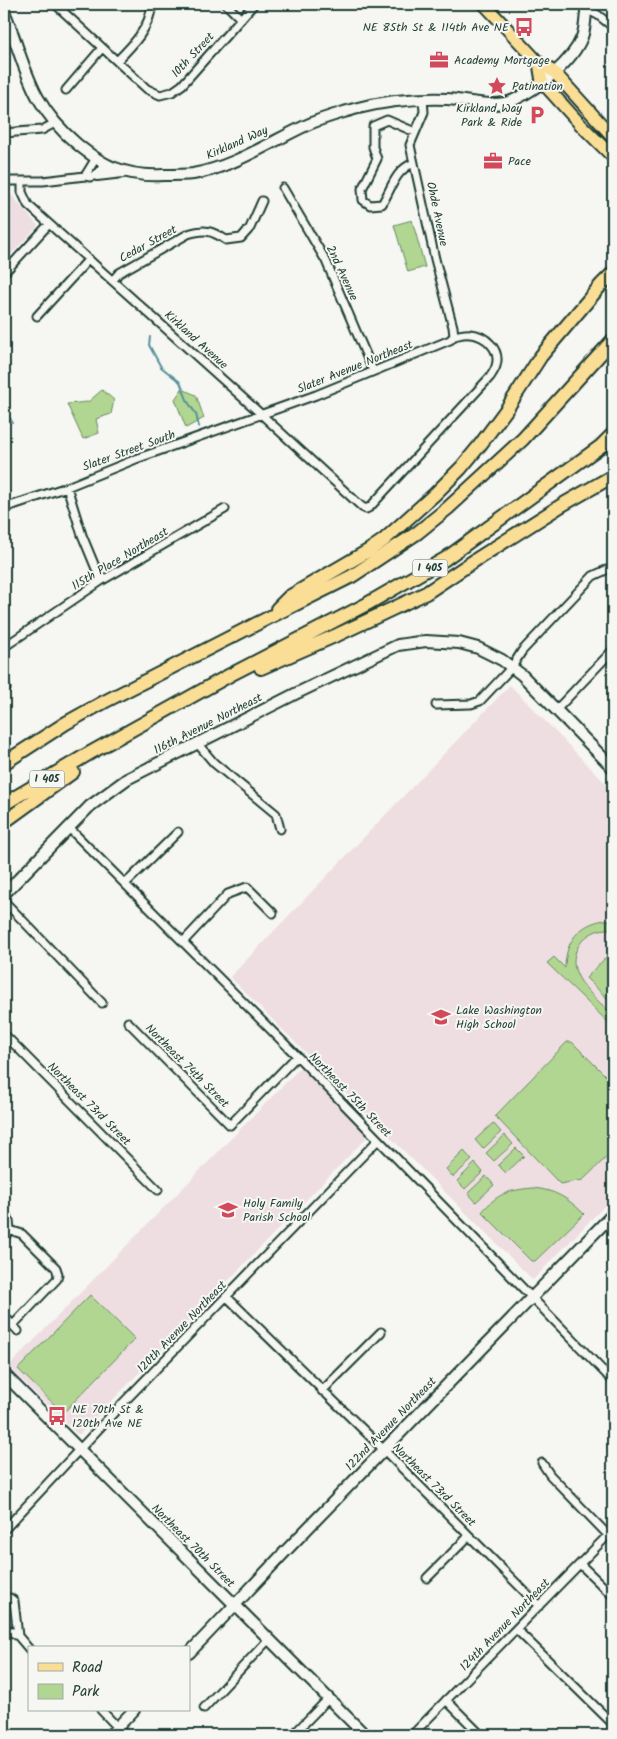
<svg xmlns="http://www.w3.org/2000/svg" width="617" height="1739" font-family="Kalam,sans-serif">
<style>
.built{fill:#eedee2}
.green{fill:#b0d691;stroke:#688a62}
.lines{fill:none;stroke-linecap:round;stroke-linejoin:round}
.stream{stroke:#579099;stroke-width:2}
.street-casing{stroke:#1f3d34;stroke-width:11}
.secondary-casing{stroke:#1f3d34;stroke-width:14}
.primary-casing{stroke:#1f3d34;stroke-width:15}
.highway-casing{stroke:#1f3d34;stroke-width:16}
.street{stroke:#f6f6f2;stroke-width:7}
.secondary{stroke:#f6f6f2;stroke-width:10}
.primary{stroke:#fbde96;stroke-width:11}
.highway{stroke:#fbde96;stroke-width:12}
.labels{text-anchor:middle;dominant-baseline:central;stroke-width:4;stroke-linejoin:round;paint-order:stroke}
.shield{fill:#f6f6f2;stroke:#60746d;stroke-width:1}
.shield-label{font-size:11px;font-weight:bold;fill:#1f3d34}
.poi-label{font-size:12px;fill:#1f3d34;stroke:#f6f6f2;text-anchor:start}
.street-label{font-size:12px;fill:#1f3d34;stroke:#f6f6f2}
</style>
<rect width="100%" height="100%" fill="#f6f6f2"/>
<filter id="ink" filterUnits="userSpaceOnUse"><feTurbulence type="fractalNoise" baseFrequency=".02" numOctaves="2"/><feDisplacementMap in="SourceGraphic" scale="10" xChannelSelector="R" yChannelSelector="G"/><feConvolveMatrix kernelMatrix="1 2 1 2 8 2 1 2 1" color-interpolation-filters="sRGB"/></filter>
<g filter="url(#ink)">
<path class="built" d="M4 193H10L38 226 4 262Z
M510 685 613 791V1197L533 1280 230 977Z
M301 1067 368 1136 80 1434H77L8 1367Z"/>
<path class="green" d="M412 220 425 267 408 272 394 225Z
M182 389 196 395 204 418 186 428 175 399Z
M102 390 114 400 111 414 96 419 99 433 83 439 67 404 88 402Z
M604 920H613V929C601 928 590 932 582 941 558 971 594 996 613 1015V1027L547 963 554 957 565 968C565 942 579 924 604 920Z
M613 950V1004L586 978Z
M567 1042H572L613 1083V1151L583 1180 560 1184 495 1116Z
M493 1123 501 1132 483 1149 475 1140Z
M505 1135 513 1144 494 1161 486 1153Z
M516 1148 524 1156 506 1173 498 1165Z
M464 1151 472 1160 453 1177 446 1169Z
M475 1163 483 1172 465 1189 457 1181Z
M486 1176 494 1185 476 1202 468 1193Z
M533 1188C555 1190 568 1198 584 1214L535 1261H531L482 1212C497 1193 510 1190 533 1188Z
M90 1295 135 1339 63 1413 18 1369Z"/>
<g class="lines">
<path class="stream" d="M150 337 149 345 161 367 180 382 188 402 196 414 199 427
M4 407 12 422"/>
<g class="street-casing">
<path id="street" d="M55 4 147 89 160 95 172 92 182 85 254 4
M226 4 241 19
M586 9 598 15 613 27
M117 61C133 45 150 28 152 4
M66 90 102 48
M423 99 424 112 410 145 435 259 453 327 454 336
M4 133 42 130 55 123
M414 163C395 170 392 188 382 204L370 205 363 200 362 189 377 159 373 147V126L387 120 415 132
M85 176 96 158
M4 181H43L85 176 90 177 97 175 105 164
M22 182V192L28 205 262 415 362 507 366 509 370 507 490 377C492 374 495 370 496 366 501 350 486 335 470 334 465 333 459 335 454 336
M283 188 326 261 373 371
M4 273 49 224
M113 280 119 273 188 234C205 229 211 230 226 240L241 238 250 228 262 201
M37 316 89 259
M67 487 82 535 101 581
M4 508 67 487 136 459 316 395 450 340 454 336
M4 647 101 581 225 509
M4 682 6 689
M436 705 471 704 480 701 512 667 522 651 593 576 606 570
M557 709 613 650
M197 743 214 763 276 814 280 829
M68 827 297 1056 613 1381
M125 884 178 832
M4 901 102 1003
M183 942 228 894 247 887 273 913
M128 1022 230 1125 297 1056
M4 1034 158 1190
M4 1214 9 1220 10 1230
M10 1230 22 1234 56 1268 58 1274 57 1279 13 1325
M4 1238 10 1230
M227 1297 384 1450 539 1606
M4 1316 18 1331
M607 1375 613 1368
M322 1391 381 1332
M542 1463 550 1475 608 1535
M4 1530 121 1405 378 1140
M580 1564 613 1596
M427 1578 469 1536
M4 1599 10 1598 14 1601 18 1636
M4 1627 18 1636 29 1649
M516 1629 613 1724
M446 1700 481 1735
M204 1708 269 1639
M101 1710 125 1735
M293 1735 329 1698
M412 1735 613 1530"/>
</g>
<g class="secondary-casing">
<path id="secondary" d="M4 11C26 65 28 103 77 144 88 153 101 163 115 168 130 174 147 176 163 175 173 175 183 175 193 174 234 167 270 142 307 125 322 118 338 114 354 109 384 101 416 98 447 99 468 100 494 109 514 100 538 88 572 63 582 37 586 26 585 15 587 4
M97 175 123 172
M4 894 90 806 127 779 295 694 398 645 426 641 459 643 478 648 502 660 522 675 613 768
M4 1374 365 1735
M189 1653C228 1613 266 1571 305 1531L613 1214
M110 1735 134 1710"/>
</g>
<g class="primary-casing">
<path id="primary" d="M484 4 539 63 554 72 613 137
M539 63 542 82 580 124 613 157"/>
</g>
<g class="highway-casing">
<path id="highway" d="M277 609 289 597 368 551 384 540 435 494 461 468 480 445 506 410 541 356 601 285 613 273
M261 668 337 635 426 593 480 557 562 505 613 476
M4 763 66 723 104 702 270 617 352 576 417 533 448 508 523 439 613 340
M4 804 90 753 230 675 367 604 445 559 601 446 613 434
M4 822 73 772"/>
</g>
<use href="#street" class="street"/>
<use href="#secondary" class="secondary"/>
<use href="#primary" class="primary"/>
<use href="#highway" class="highway"/>
</g>
</g>
<defs>
<g id="bus-bare" transform="scale(1.5)"><path d="M-5-6H5V4H4V6H2V4H-2V6H-4V4H-5ZM-3.5-4V0h7V-4ZM-3.5 1.2v1.5H-2V1.2ZM2 1.2v1.5H3.5V1.2Z" fill="#d1495b" stroke="#f6f6f2" stroke-width="2.5" paint-order="stroke"/></g>
<g id="office-bare" transform="scale(1.5)"><path d="M-6-3h4V-5.5h4V-3h4V5H-6ZM-1-4.5V-3h2v-1.5ZM-6 0V1H6V0Z" fill="#d1495b" stroke="#f6f6f2" stroke-width="2.5" paint-order="stroke"/></g>
<g id="sight-bare" transform="scale(1.5)"><path d="M0-6L1.8-2.2L6-1.7L2.9 1.2L3.7 5.4L0 3.3L-3.7 5.4L-2.9 1.2L-6-1.7L-1.8-2.2Z" fill="#d1495b" stroke="#f6f6f2" stroke-width="2.5" paint-order="stroke"/></g>
<g id="parking-bare" transform="scale(1.5)"><path d="M-3.5-5.5H1a3.5 3.5 0 0 1 0 7H-1V5.5H-3.5ZM-1-3.4V-.6H.8a1.4 1.4 0 0 0 0-2.8Z" fill="#d1495b" stroke="#f6f6f2" stroke-width="2.5" paint-order="stroke"/></g>
<g id="school-bare" transform="scale(1.5)"><path d="M0-5L7-2L0 1L-7-2ZM-4 1L0 2.5L4 1V4Q0 6-4 4Z" fill="#d1495b" stroke="#f6f6f2" stroke-width="2.5" paint-order="stroke"/></g>
</defs>
<g fill-rule="evenodd">
<use href="#bus-bare" x="524" y="27"/>
<use href="#office-bare" x="439" y="60"/>
<use href="#sight-bare" x="497" y="86"/>
<use href="#parking-bare" x="537" y="115"/>
<use href="#office-bare" x="493" y="161"/>
<use href="#school-bare" x="441" y="1017"/>
<use href="#school-bare" x="228" y="1210"/>
<use href="#bus-bare" x="57" y="1416"/>
</g>
<g class="labels">
<g class="shield">
<rect x="412.5" y="559.5" width="35" height="17" rx="4"/>
<rect x="29.5" y="770.5" width="35" height="17" rx="4"/>
</g>
<g class="shield-label">
<text x="430" y="568">I 405</text>
<text x="47" y="779">I 405</text>
</g>
<g class="poi-label">
<text x="509" y="27" text-anchor="end">NE 85th St &amp; 114th Ave NE</text>
<text x="454" y="60">Academy Mortgage</text>
<text x="512" y="86">Patination</text>
<text x="522" y="108" text-anchor="end">Kirkland Way<tspan x="522" dy="14">Park &amp; Ride</tspan></text>
<text x="508" y="161">Pace</text>
<text x="456" y="1010">Lake Washington<tspan x="456" dy="14">High School</tspan></text>
<text x="243" y="1203">Holy Family<tspan x="243" dy="14">Parish School</tspan></text>
<text x="72" y="1409">NE 70th St &amp;<tspan x="72" dy="14">120th Ave NE</tspan></text>
</g>
<g class="street-label">
<text transform="translate(193 55) rotate(-47)">10th Street</text>
<text transform="translate(237 143) rotate(-24)">Kirkland Way</text>
<text transform="translate(437 214) rotate(78)">Ohde Avenue</text>
<text transform="translate(148 244) rotate(-29)">Cedar Street</text>
<text transform="translate(342 273) rotate(65)">2nd Avenue</text>
<text transform="translate(196 340) rotate(42)">Kirkland Avenue</text>
<text transform="translate(355 367) rotate(-22)">Slater Avenue Northeast</text>
<text transform="translate(129 451) rotate(-20)">Slater Street South</text>
<text transform="translate(120 559) rotate(-31)">115th Place Northeast</text>
<text transform="translate(208 724) rotate(-27)">116th Avenue Northeast</text>
<text transform="translate(187 1066) rotate(45)">Northeast 74th Street</text>
<text transform="translate(350 1095) rotate(46)">Northeast 75th Street</text>
<text transform="translate(89 1104) rotate(45)">Northeast 73rd Street</text>
<text transform="translate(182 1327) rotate(-46)">120th Avenue Northeast</text>
<text transform="translate(391 1424) rotate(-46)">122nd Avenue Northeast</text>
<text transform="translate(434 1485) rotate(45)">Northeast 73rd Street</text>
<text transform="translate(193 1546) rotate(45)">Northeast 70th Street</text>
<text transform="translate(505 1625) rotate(-46)">124th Avenue Northeast</text>
</g>
</g>
<rect width="617" height="1739" fill="none" stroke="#f6f6f2" stroke-width="20"/>
<rect x="10" y="10" width="597" height="1719" fill="none" stroke="#1f3d34" stroke-width="2" filter="url(#ink)"/>
<rect x="28" y="1646" width="162" height="65" fill="#f6f6f2" stroke="#a0aca6"/>
<rect x="38" y="1663" width="25" height="8" fill="#fbde96" stroke="#a0aca6"/>
<text x="72" y="1672" font-size="15" fill="#1f3d34">Road</text>
<rect x="38" y="1684" width="25" height="15" fill="#b0d691" stroke="#a0aca6"/>
<text x="72" y="1696" font-size="15" fill="#1f3d34">Park</text>
</svg>
